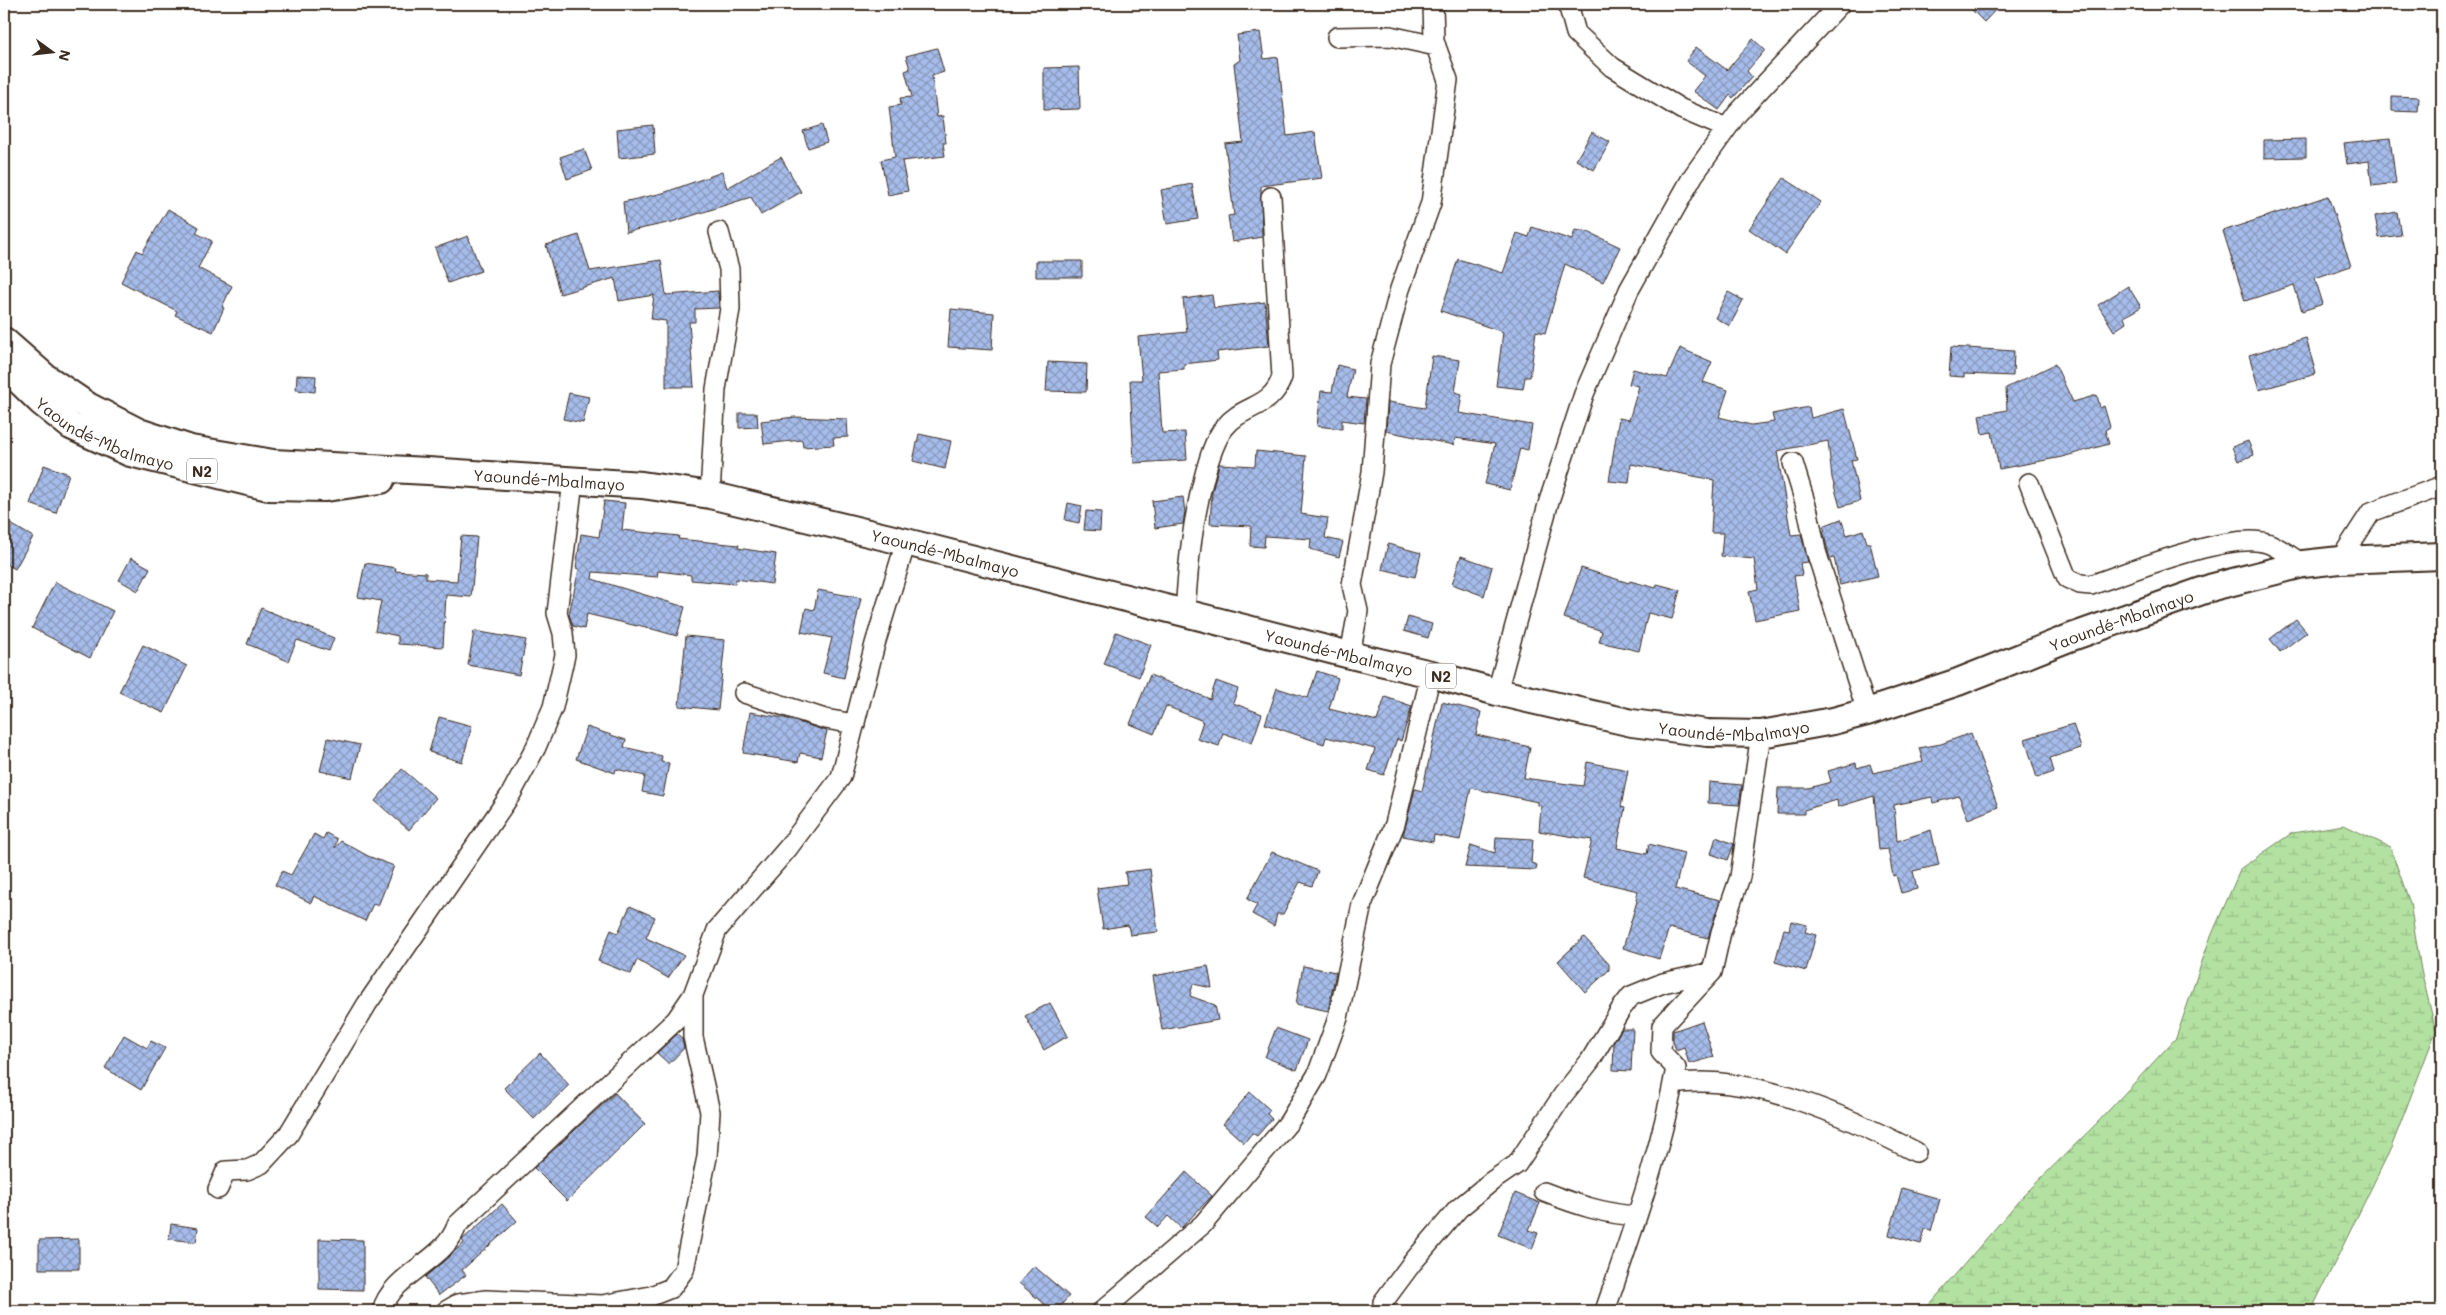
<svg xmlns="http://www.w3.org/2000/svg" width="2446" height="1315" font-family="Mali,sans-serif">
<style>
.wetland{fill:url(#wetland-marsh);stroke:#768660}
.building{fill:url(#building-cross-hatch);stroke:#3b2a1e}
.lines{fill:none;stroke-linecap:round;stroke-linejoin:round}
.minor-casing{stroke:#3b2a1e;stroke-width:22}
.highway-casing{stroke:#3b2a1e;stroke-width:30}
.minor{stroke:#fff;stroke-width:19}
.highway{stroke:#fff;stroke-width:26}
.labels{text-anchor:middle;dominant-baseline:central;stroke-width:4;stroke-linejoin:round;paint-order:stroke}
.shield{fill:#fff;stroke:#766a62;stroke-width:1}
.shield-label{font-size:15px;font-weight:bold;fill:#3b2a1e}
.street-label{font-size:16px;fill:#3b2a1e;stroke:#fff}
</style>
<defs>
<pattern id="wetland-marsh" width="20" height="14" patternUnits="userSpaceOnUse" patternTransform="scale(1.25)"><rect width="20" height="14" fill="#b2e1a1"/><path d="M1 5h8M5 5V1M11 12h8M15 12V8" fill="none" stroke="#9ac18a"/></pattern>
<pattern id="building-cross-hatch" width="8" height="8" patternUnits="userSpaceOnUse" patternTransform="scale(1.25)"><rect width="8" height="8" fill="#a6bcea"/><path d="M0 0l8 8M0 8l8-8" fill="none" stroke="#8899bd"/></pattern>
</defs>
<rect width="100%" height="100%" fill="#fff"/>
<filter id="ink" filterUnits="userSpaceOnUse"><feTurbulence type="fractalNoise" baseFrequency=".02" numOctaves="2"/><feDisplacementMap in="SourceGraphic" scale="10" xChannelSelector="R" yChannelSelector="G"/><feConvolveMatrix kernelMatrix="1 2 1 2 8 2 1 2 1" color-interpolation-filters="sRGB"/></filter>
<g filter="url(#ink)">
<path class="wetland" d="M2344 825 2390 847 2410 903 2421 970 2436 1031 2391 1148 2311 1311H1924L2023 1196 2096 1124 2176 1038 2209 941 2241 868 2292 833Z"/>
<path class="building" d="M1966 4H2001L1984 22Z
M1260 32 1264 59 1278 57 1287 136 1315 132 1322 178 1261 186 1262 237 1232 242 1228 216 1234 215 1225 144 1243 142 1234 64 1240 60 1237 35Z
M1753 39 1765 50 1747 71 1752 77 1733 98 1730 95 1719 110 1693 91 1705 76 1686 61 1696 47 1727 70Z
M937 48 944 72 932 76 937 117 943 116 946 143H943L945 156 902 161 908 191 888 195 881 160 895 157 889 107 901 105 900 98 912 97 905 71 910 69 906 56Z
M1079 67 1080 109 1044 110V68Z
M2392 96 2419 97 2418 112 2392 111Z
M653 125 655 154 619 158 617 129Z
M822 125 827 142 808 148 803 131Z
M1592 132 1610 142 1594 170 1576 160Z
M2390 138 2396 183 2372 186 2369 161 2347 164 2344 143Z
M2306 139V157L2264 158V140Z
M584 149 592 170 567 179 560 157Z
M781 157 801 192 761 215 751 197 672 222 626 232 623 202 663 193 722 172 727 188Z
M1784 178 1821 202 1785 254 1749 229Z
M1192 184 1198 219 1167 224 1161 190Z
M2328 196 2351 266 2315 278 2323 304 2302 311 2294 285 2245 301 2223 231Z
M168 209 199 227 196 233 212 241 198 268 232 286 222 307 224 308 213 332 175 315 177 311 121 282 137 250 142 253Z
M2397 212 2401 235 2379 238 2375 216Z
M1532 227 1572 240 1575 230 1588 232 1620 247 1603 282 1565 264 1545 333 1536 331 1530 377H1525L1523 389 1496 386 1503 332 1441 311 1458 259 1503 273 1517 233 1529 237Z
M579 235 590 271 661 260 666 295 718 291 719 308 695 309V322H689L694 387H666V321L651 319 654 295 619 301 615 278 560 294 546 245Z
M468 236 481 271 448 283 435 248Z
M1036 261H1082V277H1036Z
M2128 286 2141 307 2124 317 2126 323 2114 331 2098 305Z
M1728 292 1743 300 1730 326 1715 318Z
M1212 295 1214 308 1265 302 1269 346 1217 352 1218 360 1184 364V369L1158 371 1162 433 1185 432 1187 460 1134 463 1130 380H1142L1138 337 1187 332 1183 299Z
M951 309 994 313 992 350 948 347Z
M2306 338 2316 374 2259 390 2249 355Z
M1951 347 2014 351 2013 376 1964 374V377L1949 376Z
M1680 348 1712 362 1703 382 1728 390 1719 417 1751 425 1774 422 1772 414 1809 407 1811 418 1844 409 1857 459 1851 460 1860 501 1840 507 1832 478 1828 441 1777 451 1791 535 1801 534 1808 562 1800 563 1802 575 1794 576 1800 611 1755 620 1749 591 1758 589 1754 559 1721 556 1723 533H1711L1714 480 1631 464 1629 483 1609 481 1619 418 1629 420 1639 386 1629 384 1633 369 1667 378Z
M1432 356 1460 360 1455 392 1462 394 1459 413 1532 425 1528 450 1520 448 1510 490 1485 484 1495 444 1455 438 1454 445 1386 431 1388 402 1425 408Z
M1048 362 1087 364 1086 392 1046 391Z
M2055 364 2073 402 2097 395 2100 408 2104 406 2110 427 2105 430 2109 444 2062 457 1999 469 1992 432 1982 434 1979 415 2007 410 2006 388Z
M1337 365 1353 369 1347 397 1366 399 1364 423 1342 420V429L1317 426 1321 391 1332 392Z
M297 375 316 376 315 392 296 390Z
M569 393 589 397 583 423 563 419Z
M739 413H757L758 427 739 428Z
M795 417 847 419 848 437 833 438 834 445 803 447 802 440 764 444 761 421Z
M919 434 951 441 945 469 913 461Z
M2248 441 2254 455 2238 461 2232 447Z
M1256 451 1306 456 1301 514 1328 518 1325 538 1343 542 1339 557 1310 549 1311 539 1265 536 1264 547 1250 546 1251 526 1210 524 1212 492 1219 464 1255 466Z
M44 465 69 474 56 513 30 504Z
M1183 497 1185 512 1183 524 1155 528 1152 501Z
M604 501 625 503 622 530 679 536 678 539 739 545 738 548 776 554 772 584 736 579 735 584 691 580V575L658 571 657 577 593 572 592 579 685 607 677 636 638 625 637 626 587 614 584 629 573 626 569 614 579 569 576 568 581 534 599 537Z
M1068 503 1082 506 1079 523 1065 520Z
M1086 511 1101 512 1100 531 1084 530Z
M1841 519 1847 535 1863 530 1867 543H1870L1878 576 1840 585 1834 558 1830 559 1823 531H1825L1823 526Z
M4 520 33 537 15 569 4 563Z
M461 536 477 537 471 597 446 595 443 647 398 644V636L375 631 381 601 358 597 365 563 396 568 395 571 426 573V579L457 581Z
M1388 544 1421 553 1415 577 1382 569Z
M1461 556 1492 567 1484 596 1452 584Z
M131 558 150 568 138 591 119 580Z
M1581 568 1629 583 1630 581 1656 588 1657 584 1680 590 1672 619 1648 613 1639 651 1599 642 1602 631 1564 618Z
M55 582 113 611 90 658 32 628Z
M818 590 861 598 844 678 823 673 832 638 801 632 806 608 814 610Z
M261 608 334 638 329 651 297 640 288 661 247 644Z
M1408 617 1432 624 1428 638 1404 631Z
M2296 619 2307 632 2280 652 2270 639Z
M474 631 526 640 519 675 468 665Z
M1116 632 1151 645 1139 677 1104 664Z
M686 636 725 640 718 710 679 706Z
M143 645 187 666 164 713 119 692Z
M1317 671 1338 678 1329 709 1377 721 1385 697 1412 706 1401 741 1397 739 1384 775 1368 770 1375 749 1326 737 1324 744 1265 724 1277 688 1308 698Z
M1150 675 1210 699 1216 681 1238 689 1233 703 1262 714 1252 743 1223 733 1219 746 1197 739 1203 721 1166 706 1154 734 1130 724Z
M1442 702 1481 712 1476 735 1530 747 1524 778 1583 786 1587 762 1628 770 1621 807 1625 808 1617 848 1647 854 1649 844 1684 853 1675 889 1720 900 1708 938 1669 928 1659 959 1623 948 1637 901 1636 900 1638 891 1583 878 1592 840 1539 831 1541 806 1538 805V802L1471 788 1460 840 1434 835 1433 842 1403 836 1415 789 1422 791Z
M750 712 784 718 827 731 821 757 800 753 798 762 743 753Z
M439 717 472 726 462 762 429 752Z
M2073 724 2081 748 2050 758 2054 772 2037 778 2025 739Z
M587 727 626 740 624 747 662 756 661 762 669 763 663 796 642 792 645 776 616 769 615 773 576 759Z
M1971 733 1998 807 1968 819 1959 796 1933 803 1932 797 1894 805 1897 841 1931 830 1939 865 1913 871 1917 889 1901 893 1896 875 1893 876 1888 849 1879 850 1874 796 1838 807 1837 800 1804 810V814H1777L1778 788H1808L1831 782 1828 771 1856 763 1857 768 1870 764 1873 773 1923 762 1919 748 1941 744Z
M328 738 360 745 352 778 320 771Z
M402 769 436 798 409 830 375 801Z
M1709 782 1742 785 1739 805 1708 803Z
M326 833 337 839 335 848 341 841 368 856 394 866 378 906 373 904 365 921 314 896 311 903 275 885 282 871 291 875 314 834 323 839Z
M1496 837 1533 839 1531 863 1537 865 1536 870 1465 867 1471 845 1495 853Z
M1716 837 1734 844 1728 860 1711 854Z
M1272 852 1318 871 1312 886 1300 882 1283 914H1277L1274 926 1252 914 1257 905 1247 899Z
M1150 869 1158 932 1130 935 1128 925 1103 929 1097 888 1127 884 1125 872Z
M630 906 655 917 646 938 684 955 668 978 637 960 631 974 598 961 611 930 618 933Z
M1791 921 1807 925 1805 932 1816 935 1806 971 1775 962 1784 929 1789 930Z
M1584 937 1609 964V970L1585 992 1558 961Z
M1208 966 1212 988 1193 984 1190 996 1215 1005 1218 1020 1162 1030 1153 976Z
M1303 966 1336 972 1328 1011 1296 1004Z
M1050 1003 1068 1036 1044 1050 1025 1016Z
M1702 1021 1714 1057 1689 1064 1684 1047 1676 1050 1673 1041V1031Z
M1276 1028 1308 1040 1297 1070 1265 1057Z
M1622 1029H1633L1631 1071 1613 1070 1614 1042Z
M677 1034 682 1038 684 1048 669 1064 657 1053Z
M124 1035 147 1048 151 1041 165 1048 141 1090 105 1068Z
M540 1053 569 1085 534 1119 504 1088Z
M1250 1092 1270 1110 1267 1114 1272 1119 1257 1136 1252 1133 1244 1143 1223 1124Z
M615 1093 645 1124 567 1201 534 1168Z
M1186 1172 1212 1196 1181 1228 1168 1216 1158 1227 1146 1217Z
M1902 1188 1940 1199 1931 1231 1925 1229 1921 1244 1889 1235Z
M1515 1193 1540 1203 1529 1230 1538 1233 1532 1249 1498 1235Z
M502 1204 517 1221 462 1270 466 1275 439 1295 425 1277 464 1243 462 1240Z
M171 1224 198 1228 196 1242 169 1239Z
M79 1239V1269H39V1240Z
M319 1239 363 1240V1290L319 1289Z
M1034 1266 1069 1296 1056 1311H1052L1019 1283Z"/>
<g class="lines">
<g class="minor-casing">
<path id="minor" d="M1568 4 1576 33 1612 67 1681 109 1726 128
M1337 37 1390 36 1436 46
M1793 463 1808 512 1816 551 1867 712
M2029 483 2067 578 2080 584 2091 585C2129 572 2231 531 2267 543 2279 547 2292 558 2303 564
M710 495 716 389 730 309 729 269 719 232
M2340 560 2371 512 2442 486
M1185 614C1188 566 1192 521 1205 474 1209 459 1214 441 1224 428 1244 403 1271 410 1282 377L1271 197
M1350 655 1358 611 1352 585 1372 472 1380 364 1400 289 1431 203 1448 80 1434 41 1433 4
M1497 692 1549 501 1584 394 1629 290 1693 176 1737 114 1840 4
M744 693 825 719 855 724
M1673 1084C1751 1072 1849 1117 1916 1152
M218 1189 226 1171 247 1170 261 1164 288 1135 367 1004 511 794 536 747 553 707 565 655 563 633 557 613 573 481
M1544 1192C1575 1204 1604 1214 1637 1216
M382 1311C392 1273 446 1261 457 1225L676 1020 693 995
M446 1311 458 1304 486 1300 602 1305 651 1296 671 1288 684 1270 707 1157 710 1112 693 1037V995L717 930 788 848 841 777 875 644 906 542
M1102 1311 1203 1224 1289 1122 1317 1075 1338 1018 1362 904 1395 824 1431 674
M1383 1311V1302L1412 1263 1458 1209 1492 1181 1517 1164 1563 1095 1590 1061 1621 1009 1631 996 1663 983 1712 972
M1605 1311C1632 1231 1661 1152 1676 1068L1661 1052 1662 1026 1712 972 1721 932 1740 877 1761 734"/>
</g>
<g class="highway-casing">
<g id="highway">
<path id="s1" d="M4 341 45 377 88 406 139 432 191 449 273 463 428 471 642 485 710 495 906 542 1350 655 1431 674 1497 692 1632 723 1707 733 1761 734 1833 721 1867 712 1958 682 2069 638 2213 587 2303 564 2340 560 2442 556"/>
<path id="s2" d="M4 366 41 402 71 426 130 453 268 487 326 488 381 480"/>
</g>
</g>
<use href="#minor" class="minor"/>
<use href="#highway" class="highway"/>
</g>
</g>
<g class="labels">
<g class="shield">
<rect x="187" y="458.5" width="30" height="25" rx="4"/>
<rect x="1426" y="663.5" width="30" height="25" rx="4"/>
</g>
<g class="shield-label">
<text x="202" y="471">N2</text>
<text x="1441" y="676">N2</text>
</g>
<g class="street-label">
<text stroke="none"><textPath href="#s2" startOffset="124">Yaoundé-Mbalmayo</textPath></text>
<text stroke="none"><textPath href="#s1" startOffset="578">Yaoundé-Mbalmayo</textPath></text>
<text stroke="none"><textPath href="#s1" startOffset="982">Yaoundé-Mbalmayo</textPath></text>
<text stroke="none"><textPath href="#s1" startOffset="2198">Yaoundé-Mbalmayo</textPath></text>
<text stroke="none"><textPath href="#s1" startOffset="1388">Yaoundé-Mbalmayo</textPath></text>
<text stroke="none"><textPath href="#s1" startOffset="1792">Yaoundé-Mbalmayo</textPath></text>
</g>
</g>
<rect width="2446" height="1315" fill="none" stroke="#fff" stroke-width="20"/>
<rect x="10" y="10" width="2426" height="1295" fill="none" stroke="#3b2a1e" stroke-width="2" filter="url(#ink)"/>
<g transform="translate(52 52) rotate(105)" stroke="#ffffff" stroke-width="4" paint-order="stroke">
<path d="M0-4L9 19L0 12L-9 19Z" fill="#3b2a1e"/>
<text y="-8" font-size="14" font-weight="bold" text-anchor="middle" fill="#3b2a1e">N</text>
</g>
</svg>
